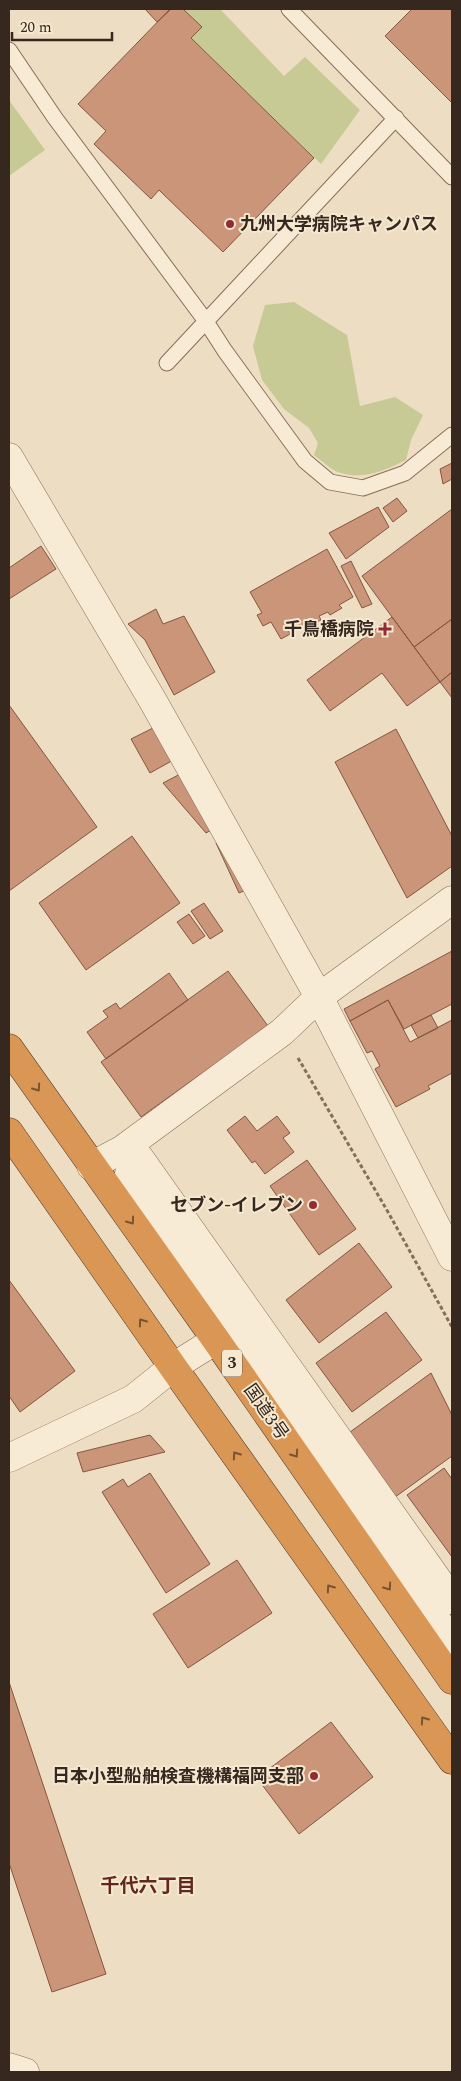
<svg xmlns="http://www.w3.org/2000/svg" width="461" height="2081" font-family="Spectral,'Noto Sans JP',serif">
<style>
.green{fill:#c8ca96}
.building{fill:#ca9579;stroke:#855640}
.lines{fill:none;stroke-linecap:round;stroke-linejoin:round}
.lane-casing{stroke:#866e5a;stroke-width:17}
.street-casing{stroke:#866e5a;stroke-width:29}
.highway-casing{stroke:#543d2e;stroke-width:29}
.path{stroke:#866e5a;stroke-width:3;stroke-dasharray:4 2.5;stroke-linecap:butt}
.lane{stroke:#f8ebd5;stroke-width:15}
.street{stroke:#f8ebd5;stroke-width:28}
.highway{stroke:#da9654;stroke-width:28}
.oneway{stroke:#785434}
.poi-dot{fill:#942b34;stroke:#f4e8d1;stroke-width:2}
.labels{text-anchor:middle;dominant-baseline:central;stroke-width:4;stroke-linejoin:round;paint-order:stroke}
.shield{fill:#f4e8d1;stroke:#6f6254;stroke-width:1}
.shield-label{font-size:16px;font-weight:bold;fill:#36281e}
.poi-label{font-size:18px;font-weight:bold;fill:#36281e;stroke:#f4e8d1;text-anchor:end}
.street-label{font-size:18px;fill:#36281e;stroke:#f4e8d1}
.neighbourhood-label{font-size:19px;font-weight:bold;fill:#62271e;stroke:#f4e8d1}
</style>
<rect width="100%" height="100%" fill="#edddc2"/>
<path class="green" d="M183 9H220L284 76 305 57 360 110 321 164 191 38 202 27Z
M9 100 45 150 9 176Z
M294 302 347 335 360 406 395 397 423 415 411 440 406 460C386 470 364 480 341 473 332 471 322 461 314 455L318 443 309 428 284 409 262 380 253 346 265 305Z"/>
<path class="building" d="M145 9H169L170 10 157 22Z
M170 9H183L202 27 191 38 314 158 223 252 159 190 151 199 94 144 106 131 78 104Z
M412 9H452V103L385 36Z
M452 463V479L443 484 440 469Z
M397 498 407 511 393 522 383 508Z
M378 507 389 527 346 559 329 533Z
M452 509V619L414 647 362 576Z
M41 546 56 569 9 599V568Z
M327 549 353 597 339 605 342 608 330 615 328 612 319 616 321 620 310 626 308 622 293 631 291 629 288 630 290 634 281 639 271 622 263 626 257 615 262 613 250 592Z
M351 561 372 604 362 608 341 566Z
M156 609 163 624 184 616 215 672 174 695 145 640 128 624Z
M392 617 440 682 407 706 382 673 330 711 307 680Z
M452 619V672L440 682 414 647Z
M452 672V698L440 682Z
M9 705 97 827 9 891Z
M159 725 177 758 150 773 131 739Z
M396 729 452 836V866L407 898 335 762Z
M184 772 215 828 206 833 163 783Z
M132 836 180 903 86 970 39 903Z
M224 839 248 889 239 893 216 843Z
M204 903 223 931 210 939 191 911Z
M189 914 205 936 193 944 177 922Z
M452 951V1004L404 1029 388 1000 350 1021 344 1009Z
M228 971 268 1026 141 1117 101 1062Z
M169 973 188 1000 106 1059 87 1032 108 1017 103 1011 116 1003 120 1009Z
M388 1000 410 1042 452 1020V1073L428 1086 430 1089 396 1107 375 1069 380 1066 372 1051 367 1053 350 1021Z
M431 1015 438 1028 418 1038 411 1025Z
M245 1116 257 1131 277 1116 290 1133 283 1138 294 1152 265 1174 255 1161 252 1163 227 1130Z
M307 1160 356 1229 319 1255 270 1186Z
M359 1243 392 1287 319 1343 286 1300Z
M9 1280 75 1371 20 1412 9 1396Z
M386 1312 422 1360 352 1412 316 1363Z
M431 1373 452 1415V1456L391 1500 346 1435Z
M150 1435 165 1452 83 1472 77 1453Z
M444 1468 452 1479V1557L407 1495Z
M150 1473 210 1564 166 1593 102 1492 123 1479 128 1487Z
M237 1560 272 1613 188 1668 153 1614Z
M9 1682 106 1974 52 1992 9 1863Z
M331 1722 373 1777 299 1834 257 1778Z"/>
<g class="lines">
<g class="lane-casing">
<path id="lane" d="M289 9 452 177
M9 50 55 118 205 320 225 351 305 461 330 482 363 488 405 473 452 435
M167 363 396 118"/>
</g>
<g class="street-casing">
<path id="street" d="M9 457 153 701 319 997 452 1257
M91 1166 123 1149 282 1032 319 997 452 900
M9 1458 133 1399 173 1367 216 1340
M452 1600 139 1157 132 1163 129 1174 182 1256 452 1642
M9 2067 25 2072"/>
</g>
<g class="highway-casing">
<path id="highway" d="M9 1048 216 1340 452 1680
M9 1132 173 1367 452 1760"/>
</g>
<path class="path" d="M298 1058 388 1212 452 1327"/>
<use href="#lane" class="lane"/>
<use href="#street" class="street"/>
<use href="#highway" class="highway"/>
</g>
<defs><path id="oneway-chevron" d="M-2-3.5L2.5 0L-2 3.5" fill="none" stroke-width="1.6" stroke-linecap="round" stroke-linejoin="round" transform="scale(1.25)"/></defs>
<g class="oneway">
<use href="#oneway-chevron" transform="translate(37 1088) rotate(55)"/>
<use href="#oneway-chevron" transform="translate(131 1221) rotate(54)"/>
<use href="#oneway-chevron" transform="translate(142 1322) rotate(-125)"/>
<use href="#oneway-chevron" transform="translate(295 1454) rotate(55)"/>
<use href="#oneway-chevron" transform="translate(236 1455) rotate(-125)"/>
<use href="#oneway-chevron" transform="translate(388 1587) rotate(55)"/>
<use href="#oneway-chevron" transform="translate(330 1588) rotate(-125)"/>
<use href="#oneway-chevron" transform="translate(424 1720) rotate(-125)"/>
</g>
<g class="poi-dot">
<circle cx="230" cy="224" r="5"/>
<path d="M382.5 621.5h5v5h5v5h-5v5h-5v-5h-5v-5h5z"/>
<circle cx="313" cy="1205" r="5"/>
<circle cx="314" cy="1776" r="5"/>
</g>
<g class="labels">
<rect class="shield" x="222" y="1349.5" width="20" height="27" rx="4"/>
<g class="shield-label">
<text x="232" y="1363">3</text>
</g>
<g class="poi-label">
<text x="240" y="224" text-anchor="start">九州大学病院キャンパス</text>
<text x="374" y="629">千鳥橋病院</text>
<text x="303" y="1205">セブン-イレブン</text>
<text x="304" y="1776">日本小型船舶検査機構福岡支部</text>
</g>
<g class="street-label">
<text transform="translate(266 1412) rotate(55)">国道3号</text>
</g>
<g class="neighbourhood-label">
<text x="148" y="1886">千代六丁目</text>
</g>
</g>
<rect width="461" height="2081" fill="none" stroke="#36281e" stroke-width="20"/>
<path d="M12 32v8h100v-8" fill="none" stroke="#36281e" stroke-width="2.5"/>
<text x="20" y="32" font-size="15" fill="#36281e" stroke="#f4e8d1" stroke-width="4" paint-order="stroke">20 m</text>
</svg>
